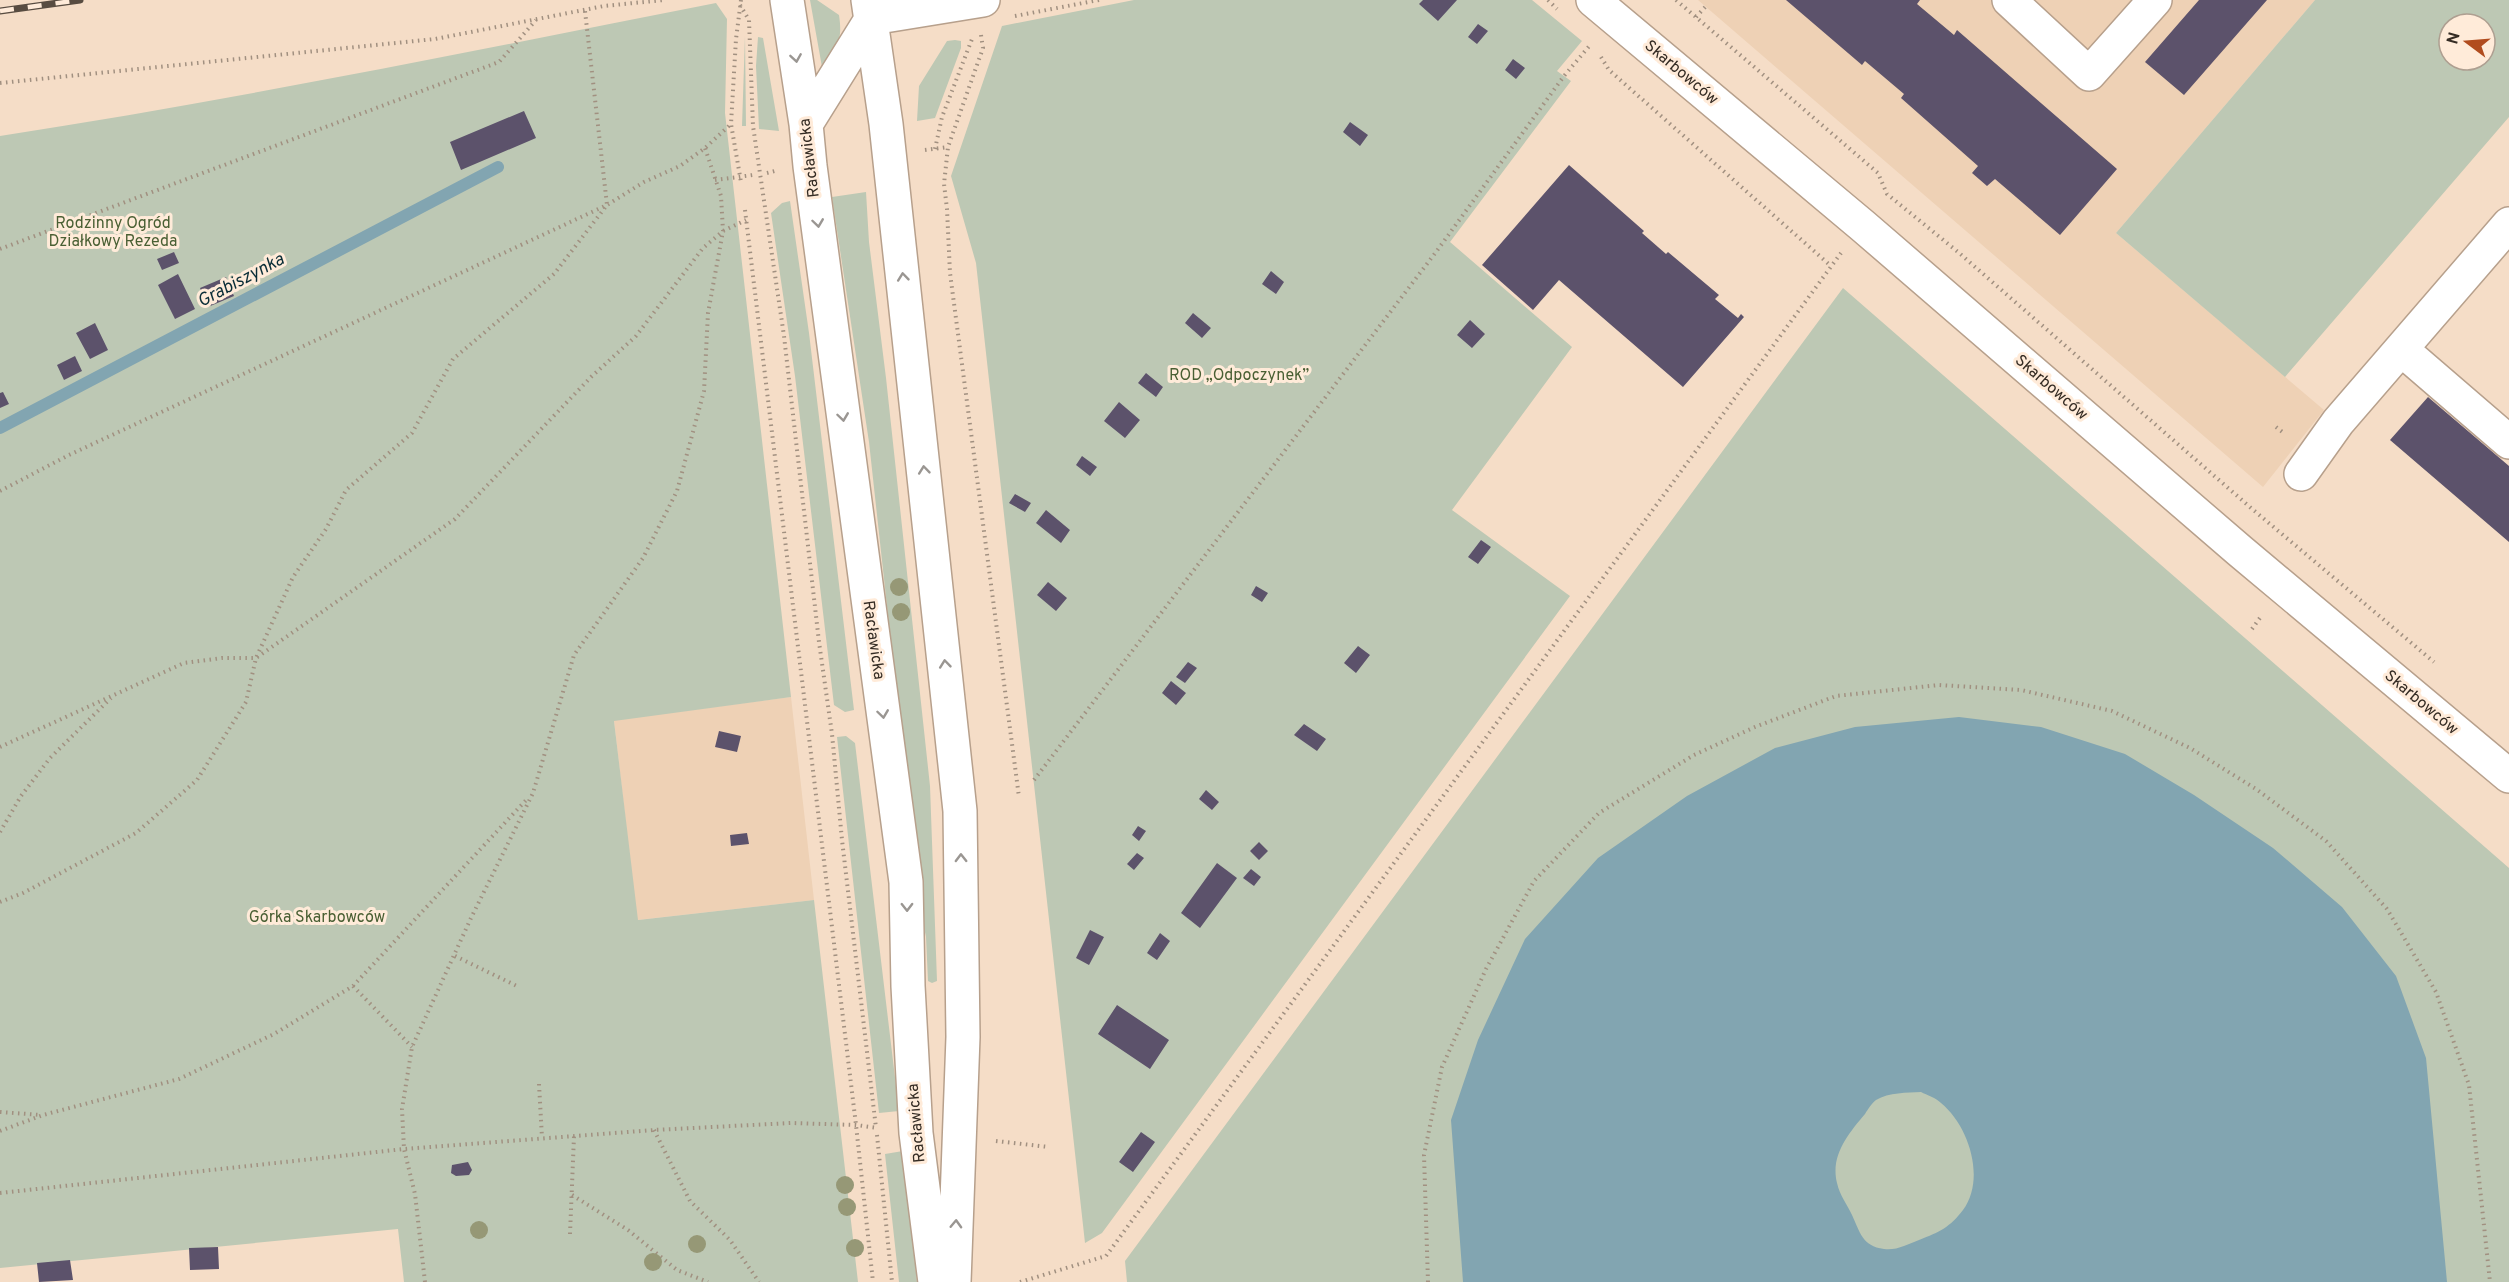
<svg xmlns="http://www.w3.org/2000/svg" width="2509" height="1282" font-family="Overpass,sans-serif">
<style>
.built{fill:#eed1b5}
.green{fill:#bdc8b4;fill-rule:evenodd}
.water{fill:#82a5b1;fill-rule:evenodd}
.lines{fill:none;stroke-linecap:round;stroke-linejoin:round}
.stream{stroke:#82a5b1;stroke-width:12}
.building{fill:#5c526b}
.minor-casing{stroke:#b7a08c;stroke-width:36}
.path{stroke:#a19080;stroke-width:4;stroke-dasharray:1.5 4.5;stroke-linecap:butt}
.minor{stroke:#fff;stroke-width:33}
.rail-casing{stroke:#584c41;stroke-width:7}
.rail{stroke:#ffebd9;stroke-width:4.5;stroke-dasharray:14;stroke-linecap:butt}
.tree{fill:#969876}
.oneway{stroke:#9a9692}
.labels{text-anchor:middle;dominant-baseline:central;stroke-width:6;stroke-linejoin:round;paint-order:stroke}
.street-label{font-size:16px;fill:#352c24;stroke:#ffebd9}
.park-label{font-size:16px;fill:#495f33;stroke:#ffebd9}
.water-label{font-size:18px;font-style:italic;fill:#0b2e38;stroke:#ffebd9}
</style>
<rect width="100%" height="100%" fill="#f5ddc7"/>
<path class="built" d="M1698 0H2315L2116 233 2324 410 2263 487Z
M791 697 814 900 637 920 614 720Z"/>
<path class="green" d="M810 0H817L839 15C843 41 837 44 825 66L822 67Z
M1134 0H1532L1582 41 1557 71 1571 81 1450 242 1572 347 1452 510 1570 596 1102 1233 1085 1243 976 263 951 176 1002 26Z
M2315 0H2509V117L2285 377 2116 233ZM2449 24H2485V60H2449Z
M716 3 727 19 725 113 791 697 614 721 638 920 814 900 858 1282H404L398 1229 0 1268V136C240 99 478 50 716 3Z
M745 36 746 126H742Z
M758 37 763 38 779 131 759 129 756 66Z
M955 40 961 41V48L935 118 917 121 919 86 947 41Z
M866 192 869 242 886 378 930 786 937 981 932 983 928 981 926 937 920 907 869 442 832 197Z
M790 201 809 333 854 710 845 712 834 705 795 376 771 213 782 203Z
M1843 288 2509 868V1282H1127L1125 1261Z
M846 736 855 743 899 1111 879 1113 837 737Z
M903 1151 917 1282H899L885 1154Z"/>
<path class="water" d="M1959 717 2041 727 2125 754 2194 795 2273 848 2342 907 2396 976 2426 1058 2447 1282H1463L1451 1120 1478 1040 1525 939 1598 858 1687 796 1775 748 1855 727ZM1921 1092C1927 1095 1936 1098 1941 1103 1969 1126 1986 1179 1963 1210 1950 1227 1940 1232 1919 1240 1908 1244 1896 1251 1884 1249 1862 1246 1860 1232 1852 1215 1847 1204 1840 1196 1837 1183 1830 1155 1849 1133 1865 1114 1868 1109 1872 1103 1876 1100 1889 1092 1907 1093 1921 1092Z"/>
<g class="lines">
<path class="stream" d="M0 428 498 167"/>
</g>
<path class="building" d="M1423 0H1457L1438 21 1419 4Z
M1786 0H1920L1917 4 1954 35 1957 30 2117 169 2060 235 1995 179 1987 186 1972 173 1978 166 1901 98 1904 94 1865 61 1862 65Z
M2199 0H2267L2184 95 2145 62Z
M1478 24 1488 31 1477 44 1468 37Z
M1513 59 1525 68 1516 79 1505 70Z
M524 111 536 138 461 170 450 142Z
M1350 122 1368 135 1360 146 1343 132Z
M1569 165 1644 231 1642 233 1666 254 1668 252 1719 295 1715 299 1738 318 1741 314 1744 317 1683 387 1559 280 1533 310 1482 265Z
M174 252 179 263 162 270 157 259Z
M1271 271 1284 282 1276 294 1262 284Z
M178 274 195 309 175 319 158 285Z
M226 277 234 296 208 307 200 288Z
M1193 313 1211 328 1202 338 1185 323Z
M1470 320 1485 334 1472 348 1457 335Z
M95 323 108 350 90 359 76 333Z
M75 356 82 371 64 380 57 365Z
M1146 373 1163 387 1156 397 1138 383Z
M3 392 9 404 0 408V393Z
M2428 397 2509 466V542L2390 440Z
M1119 402 1140 420 1125 438 1104 421Z
M1082 456 1097 467 1090 476 1076 465Z
M1015 494 1031 503 1025 512 1009 503Z
M1046 510 1070 530 1061 543 1036 523Z
M1481 540 1491 547 1478 564 1468 557Z
M1048 582 1067 598 1056 611 1037 595Z
M1256 586 1268 593 1262 602 1251 595Z
M1358 646 1370 655 1356 673 1344 663Z
M1188 662 1197 668 1185 683 1176 677Z
M1171 681 1186 693 1176 705 1162 693Z
M1304 724 1326 739 1317 751 1294 735Z
M719 731 741 736 737 752 715 747Z
M1206 790 1219 802 1212 810 1199 799Z
M1138 826 1146 831 1139 841 1132 835Z
M747 833 749 844 731 846 730 835Z
M1259 842 1268 851 1259 860 1250 851Z
M1137 853 1144 858 1134 870 1127 864Z
M1217 863 1237 878 1200 928 1181 913Z
M1251 869 1261 877 1254 886 1243 878Z
M1090 930 1104 937 1089 965 1076 958Z
M1160 933 1170 941 1157 960 1147 953Z
M1117 1005 1169 1040 1150 1069 1098 1034Z
M1141 1132 1155 1142 1133 1172 1119 1162Z
M468 1162 472 1170 469 1175 456 1176 451 1173 452 1165Z
M218 1247 219 1269 190 1270 189 1248Z
M70 1260 73 1280 39 1282 37 1263Z"/>
<g class="lines">
<g class="minor-casing">
<path id="minor" d="M787 0 806 124 810 166 906 882 908 986 916 1133 935 1282
M868 0 886 124 960 811 963 1037 954 1282
M1593 0 1863 226 2240 551 2509 776
M2009 0 2089 74 2155 0
M806 124 872 18 983 0
M2401 349 2509 442
M2301 474 2338 422 2509 224"/>
</g>
<path class="path" d="M741 0 736 39 731 124 741 182
M1548 0 1557 9
M1676 0 1878 173 1887 194 1958 252 2251 508 2434 662
M740 5 749 20 753 126 784 336 819 642 832 734 842 840 876 1128
M1015 16 1099 0
M1696 17 1707 5
M981 35 983 48 948 147 944 184 947 209 950 273 1019 797
M1601 57 1609 70 1831 266
M0 83 435 39 604 6 664 0
M935 149 942 117 972 39
M925 150 948 147
M767 173 775 171
M715 180 753 175
M745 210 856 1125 873 1282
M0 249 499 62 536 20
M2276 427 2285 434
M0 491 69 455 607 205 644 182 680 166 705 148 731 124
M2252 629 2262 615
M0 747 184 663 222 658H256L293 577 326 529 346 490 412 433 453 359 554 274 607 205 585 11
M1034 780 1436 252 1564 76 1591 44
M0 832 21 796 50 758 111 698
M0 902 23 893 136 833 197 780 246 702 256 658 455 519 591 377 636 336 703 248 723 231 746 220
M455 956 519 987
M353 986 412 1047
M539 1084 542 1138
M0 1112 41 1115
M654 1130 690 1201 730 1240 759 1282
M0 1131 43 1115 179 1079 274 1034 353 986 528 798
M877 1135 892 1282
M996 1141 1049 1147
M0 1193 404 1149 654 1130 791 1123 856 1125 878 1128
M572 1195 628 1230 677 1270 708 1282
M570 1234 574 1136
M425 1282 415 1194 404 1149 402 1109 412 1047 471 918 533 793 574 655 643 558 677 491 704 391 708 313 723 231 721 196 705 148
M1020 1282 1106 1256 1841 253
M1428 1282 1424 1155 1442 1067 1486 969 1534 881 1599 813 1694 755 1755 727 1836 696 1939 685 2021 690 2112 711 2190 748 2256 789 2326 841 2387 909 2436 992 2469 1085 2490 1282"/>
<use href="#minor" class="minor"/>
<g class="rail-casing">
<path id="rail" d="M0 11 80 0"/>
</g>
<use href="#rail" class="rail"/>
</g>
<g class="tree">
<circle cx="899" cy="587" r="9"/>
<circle cx="901" cy="612" r="9"/>
<circle cx="845" cy="1185" r="9"/>
<circle cx="847" cy="1207" r="9"/>
<circle cx="479" cy="1230" r="9"/>
<circle cx="697" cy="1244" r="9"/>
<circle cx="855" cy="1248" r="9"/>
<circle cx="653" cy="1262" r="9"/>
</g>
<defs><path id="oneway-chevron" d="M-2-3.5L2.5 0L-2 3.5" fill="none" stroke-width="1.6" stroke-linecap="round" stroke-linejoin="round" transform="scale(1.5)"/></defs>
<g class="oneway">
<use href="#oneway-chevron" transform="translate(796 58) rotate(81)"/>
<use href="#oneway-chevron" transform="translate(818 223) rotate(82)"/>
<use href="#oneway-chevron" transform="translate(903 277) rotate(-96)"/>
<use href="#oneway-chevron" transform="translate(843 417) rotate(82)"/>
<use href="#oneway-chevron" transform="translate(924 470) rotate(-96)"/>
<use href="#oneway-chevron" transform="translate(945 664) rotate(-96)"/>
<use href="#oneway-chevron" transform="translate(883 714) rotate(82)"/>
<use href="#oneway-chevron" transform="translate(961 858) rotate(-91)"/>
<use href="#oneway-chevron" transform="translate(907 907) rotate(89)"/>
<use href="#oneway-chevron" transform="translate(956 1224) rotate(-88)"/>
</g>
<g class="labels">
<g class="street-label">
<text transform="translate(1681 73) rotate(40)">Skarbowców</text>
<text transform="translate(810 158) rotate(-97)">Racławicka</text>
<text transform="translate(2051 388) rotate(41)">Skarbowców</text>
<text transform="translate(873 640) rotate(82)">Racławicka</text>
<text transform="translate(2421 703) rotate(40)">Skarbowców</text>
<text transform="translate(917 1123) rotate(-95)">Racławicka</text>
</g>
<g class="park-label">
<text x="113" y="224">Rodzinny Ogród<tspan x="113" dy="18">Działkowy Rezeda</tspan></text>
<text x="1239" y="376">ROD „Odpoczynek”</text>
<text x="317" y="918">Górka Skarbowców</text>
</g>
<g class="water-label">
<text transform="translate(241 281) rotate(-28)">Grabiszynka</text>
</g>
</g>
<g transform="translate(2467 42) rotate(286)"><circle r="28" fill="#ffebd9" stroke="#ae9f91" stroke-width="1.5"/>
<path d="M0-4.5L10 22L0 15L-10 22Z" fill="#b14c1e"/>
<text y="-9" font-size="16" font-weight="bold" text-anchor="middle" fill="#352c24">N</text>
</g>
</svg>
